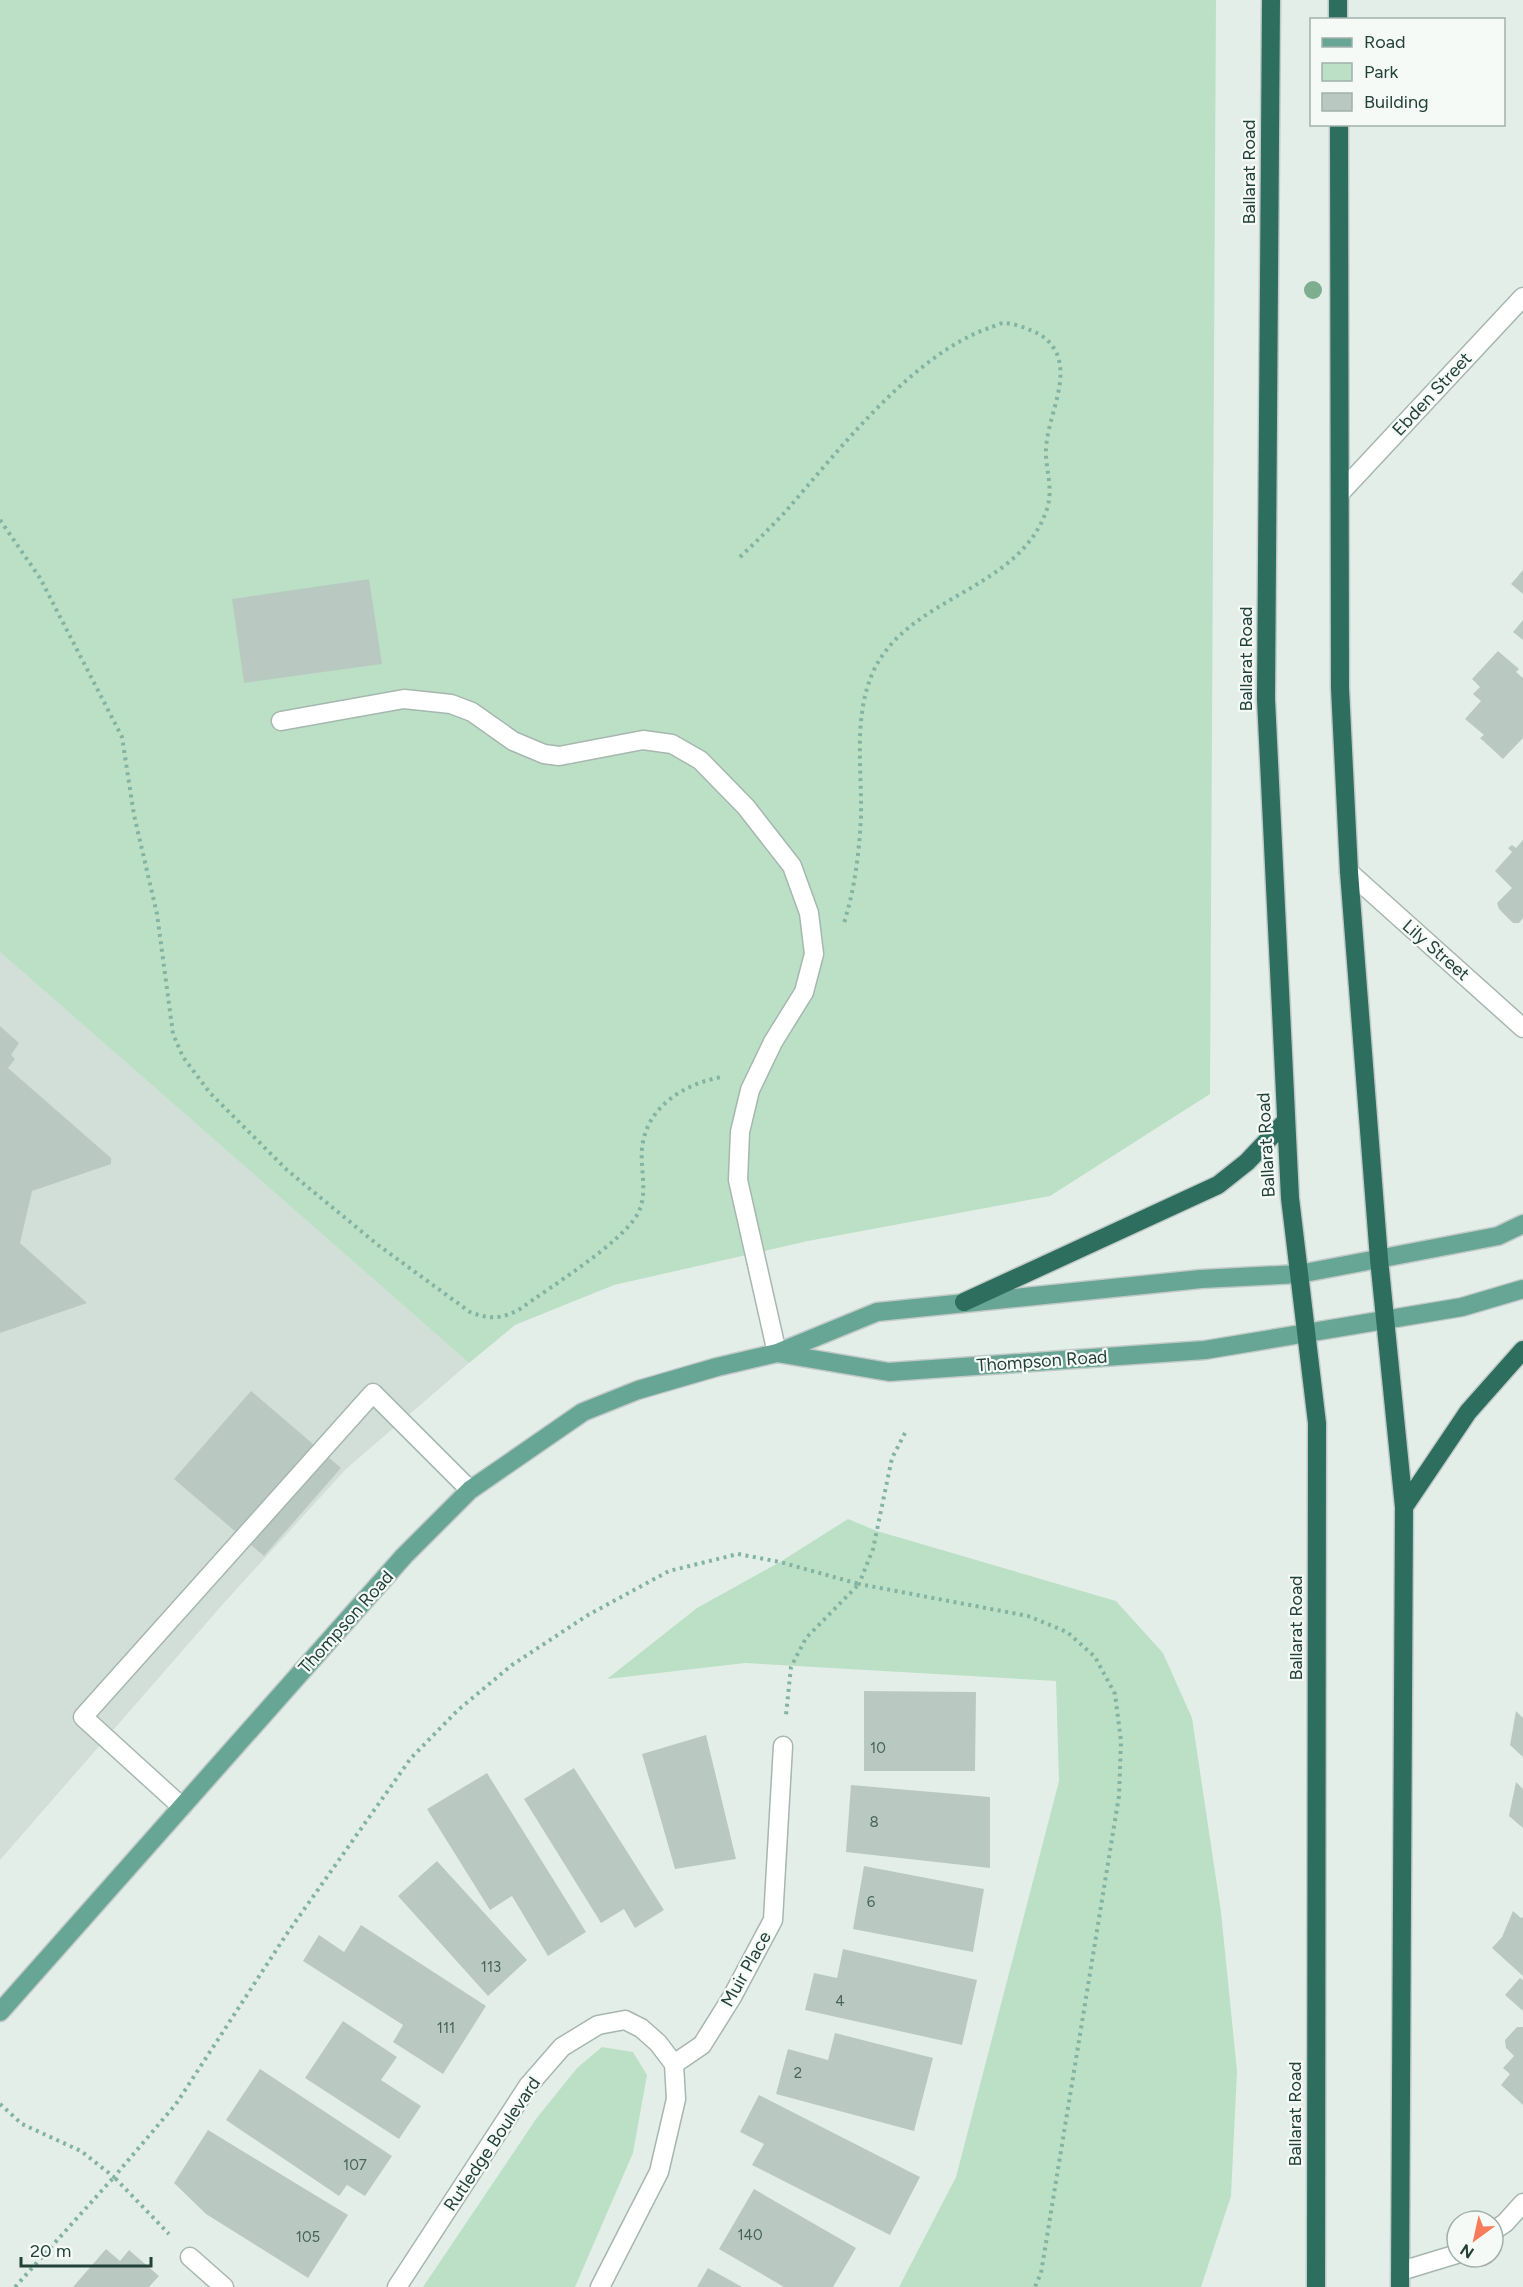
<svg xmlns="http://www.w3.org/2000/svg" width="1523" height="2287" font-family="Figtree,sans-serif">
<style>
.built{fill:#d2ded8}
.green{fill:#bce0c5}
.building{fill:#b9c9c2}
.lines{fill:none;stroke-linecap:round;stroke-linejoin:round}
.minor-casing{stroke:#a6b7b0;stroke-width:21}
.major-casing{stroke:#c1cac7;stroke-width:21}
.highway-casing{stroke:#c1cac7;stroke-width:21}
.path{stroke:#83b3a3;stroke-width:4;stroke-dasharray:3 4.5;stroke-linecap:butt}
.minor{stroke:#fff;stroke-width:18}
.major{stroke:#67a594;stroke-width:18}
.highway{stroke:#2d6e5f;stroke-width:18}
.tree{fill:#7eae90}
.labels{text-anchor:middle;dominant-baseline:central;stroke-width:4.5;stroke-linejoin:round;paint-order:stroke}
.number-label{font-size:15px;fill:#48635a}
.street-label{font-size:18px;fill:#224138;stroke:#f5faf7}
</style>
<rect width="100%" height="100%" fill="#e4eee9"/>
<path class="built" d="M0 952 469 1363 346 1469 223 1604 0 1860Z"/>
<path class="green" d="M0 0H1216L1210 1094 1050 1196 808 1241 614 1285 515 1325 469 1363 0 952Z
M848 1519 877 1531 1116 1601 1163 1653 1192 1718 1221 1912 1237 2071 1231 2196 1201 2287H899L956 2177 1059 1781 1056 1681 745 1663 607 1679 697 1608 780 1562Z
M602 2047 633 2052 647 2075 633 2153 575 2287H423L536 2119 577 2068Z"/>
<path class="building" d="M1523 570V594L1511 584Z
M369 579 382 664 244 683 232 599Z
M1523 620V640L1513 632Z
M1498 651 1519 669 1516 672 1523 678V738L1503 759 1480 738 1484 735 1465 719 1481 701 1473 694 1480 687 1472 679Z
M1523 840V918L1519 923H1513L1499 909 1497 903 1512 888 1495 871 1512 852 1508 848 1512 845 1516 848Z
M0 1026 19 1043 11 1055 15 1059 8 1068 111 1158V1164L32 1191 20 1243 87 1303 0 1333Z
M251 1391 341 1468 264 1556 174 1479Z
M864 1691 976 1692 975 1771H864Z
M1516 1711 1523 1718V1757L1510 1745Z
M706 1735 736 1859 675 1869 642 1754Z
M574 1768 664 1910 635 1928 624 1909 601 1923 524 1799Z
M487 1773 586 1932 548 1956 512 1896 490 1910 427 1809Z
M1516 1782 1523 1789V1828L1509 1816Z
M851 1785 990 1797V1868L846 1852Z
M437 1861 527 1960 488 1996 398 1896Z
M864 1866 984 1889 973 1952 853 1929Z
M1513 1911 1521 1918 1523 1917V1976L1492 1948 1502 1937Z
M361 1925 486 2006 443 2074 393 2042 403 2025 303 1961 319 1935 344 1952Z
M843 1949 977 1980 962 2045 805 2010 814 1973 837 1978Z
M1520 1978 1523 1980V2011L1505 1995Z
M343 2021 397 2057 381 2080 421 2106 399 2139 305 2078Z
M1517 2027H1523V2105L1501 2085 1510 2074 1503 2068 1514 2056 1506 2048 1505 2040Z
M835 2033 933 2058 914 2131 776 2094 788 2049 828 2060Z
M260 2069 392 2156 365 2196 347 2185 339 2196 226 2120Z
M759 2095 920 2177 890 2235 752 2165 764 2144 740 2132Z
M208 2130 348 2215 308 2278 206 2214 174 2183Z
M754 2189 856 2248 833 2287H784L719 2249Z
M106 2249 120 2261 129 2250 159 2276 149 2287H73Z
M708 2268 742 2287H697Z"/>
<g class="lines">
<g class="minor-casing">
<path id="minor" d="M1341 492 1523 297
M281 721 404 699 451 704 472 712 513 741 544 754 559 756 643 740 672 744 700 760 746 807 792 866 809 913 814 954 804 992 773 1042 750 1090 740 1132 738 1180 777 1353
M1349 872 1523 1028
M182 1807 83 1717 373 1393 470 1490
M674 2064 702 2045 732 1997 773 1920 783 1746
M1493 2231 1505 2223 1523 2203
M190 2257 224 2287
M1401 2271 1457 2254
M397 2287 528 2086 562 2047 598 2025 625 2020 641 2028 658 2043 674 2064 676 2099 659 2172 600 2287"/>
</g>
<g class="major-casing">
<path id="major" d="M777 1353 889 1372 1205 1350 1462 1307 1523 1289
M0 2012 404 1556 470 1490 583 1412 638 1390 717 1367 777 1353 877 1312 1201 1279 1299 1274 1498 1236 1523 1224"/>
</g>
<g class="highway-casing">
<path id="highway" d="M1271 0 1266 699 1290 1198 1317 1423 1316 2287
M1338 0V20
M1339 124 1340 688 1349 872 1379 1259 1404 1507 1400 2287
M964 1302 1218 1185 1247 1162 1285 1122
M1404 1507 1468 1412 1523 1350"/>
</g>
<path class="path" d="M0 520 40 578 122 737 134 815 157 914 173 1034 183 1057 210 1093 287 1170 378 1245 470 1312C491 1320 501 1319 520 1309 550 1287 620 1244 637 1215 650 1193 638 1165 643 1142 650 1104 687 1083 722 1077
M740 557C756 542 771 527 786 511 839 450 912 355 989 328 993 327 1000 323 1004 323 1012 323 1023 327 1030 330 1041 334 1049 340 1055 350 1072 381 1044 422 1046 456 1047 474 1053 490 1047 509 1019 592 908 595 873 672 853 717 862 769 861 817 859 853 855 888 844 923
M905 1433 892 1458 873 1549 859 1584 1028 1616 1067 1632 1095 1657 1115 1694 1121 1741 1119 1796 1041 2273 1035 2287
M0 2104 22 2124 81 2151 114 2177 176 2104 286 1935 411 1758 458 1710 512 1665 588 1615 669 1571 738 1554 780 1562 859 1584 806 1638 791 1667 786 1715
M15 2287 114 2177 169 2234"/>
<use href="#minor" class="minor"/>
<use href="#major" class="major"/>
<use href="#highway" class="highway"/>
</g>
<circle class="tree" cx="1313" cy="290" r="9"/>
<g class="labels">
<g class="number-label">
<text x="878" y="1748">10</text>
<text x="874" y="1822">8</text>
<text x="871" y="1902">6</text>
<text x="491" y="1967">113</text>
<text x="840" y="2001">4</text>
<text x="446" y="2028">111</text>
<text x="798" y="2073">2</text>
<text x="355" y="2165">107</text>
<text x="750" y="2235">140</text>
<text x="308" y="2237">105</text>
</g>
<g class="street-label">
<text transform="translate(1249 172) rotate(-90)">Ballarat Road</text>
<text transform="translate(1432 394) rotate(-47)">Ebden Street</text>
<text transform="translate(1246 659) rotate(-90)">Ballarat Road</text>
<text transform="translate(1436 950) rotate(41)">Lily Street</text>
<text transform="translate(1266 1145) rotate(-93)">Ballarat Road</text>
<text transform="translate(1042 1361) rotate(-4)">Thompson Road</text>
<text transform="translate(346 1622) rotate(-48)">Thompson Road</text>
<text transform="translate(1296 1628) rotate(-90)">Ballarat Road</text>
<text transform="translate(746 1969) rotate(-61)">Muir Place</text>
<text transform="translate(1295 2114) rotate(-90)">Ballarat Road</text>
<text transform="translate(492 2144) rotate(-56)">Rutledge Boulevard</text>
</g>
</g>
<rect x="1310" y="18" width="195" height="108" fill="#f5faf7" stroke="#a1b0ab" stroke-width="1.5"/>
<rect x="1322" y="38" width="30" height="9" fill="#67a594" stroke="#a1b0ab" stroke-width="1.5"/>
<text x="1364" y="48" font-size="18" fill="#224138">Road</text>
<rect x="1322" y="63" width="30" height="18" fill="#bce0c5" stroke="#a1b0ab" stroke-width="1.5"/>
<text x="1364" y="78" font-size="18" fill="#224138">Park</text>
<rect x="1322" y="93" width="30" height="18" fill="#b9c9c2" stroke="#a1b0ab" stroke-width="1.5"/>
<text x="1364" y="108" font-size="18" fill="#224138">Building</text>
<g transform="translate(1475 2239) rotate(213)"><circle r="28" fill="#f5faf7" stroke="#a1b0ab" stroke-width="1.5"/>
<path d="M0-4.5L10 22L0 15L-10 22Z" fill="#f77c59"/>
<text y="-9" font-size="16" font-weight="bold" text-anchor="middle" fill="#224138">N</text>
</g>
<path d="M21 2257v9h130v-9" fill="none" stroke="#224138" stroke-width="3"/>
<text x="30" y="2257" font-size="18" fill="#224138" stroke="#f5faf7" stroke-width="4.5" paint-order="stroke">20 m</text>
</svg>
